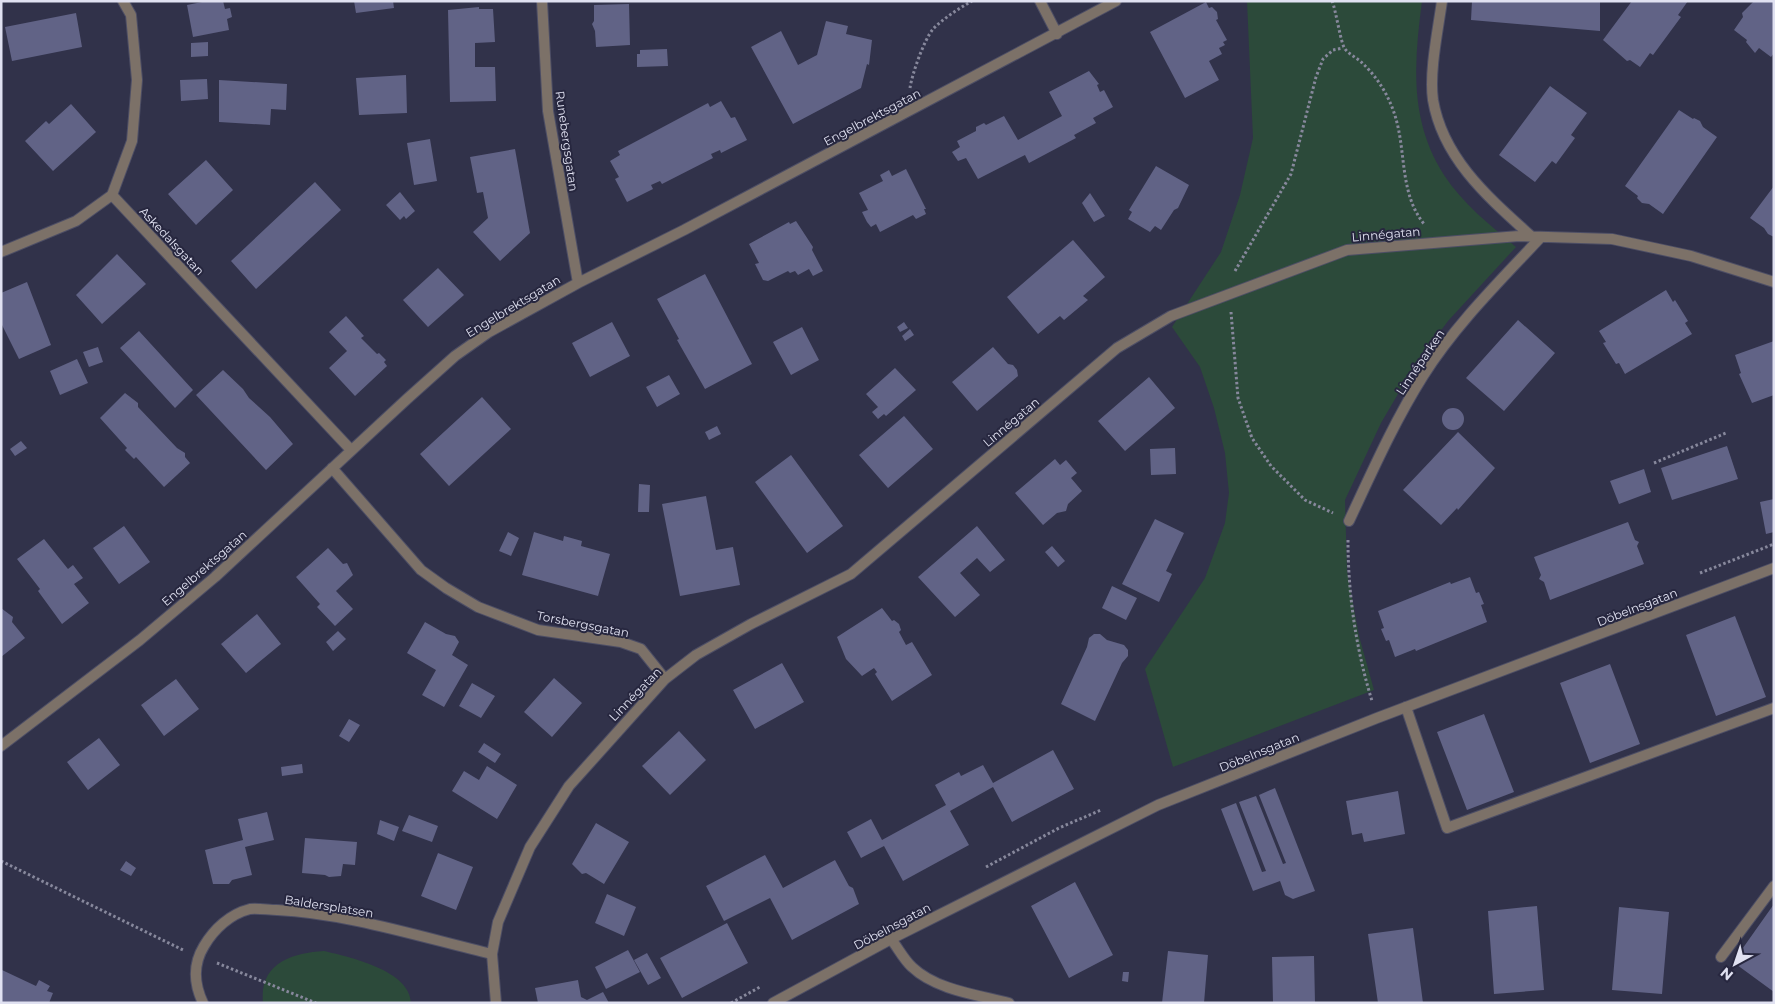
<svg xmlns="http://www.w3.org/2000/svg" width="1775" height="1004" font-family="Montserrat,sans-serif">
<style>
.green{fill:#2c4a3a}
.building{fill:#616386}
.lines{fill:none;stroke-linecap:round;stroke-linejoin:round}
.service-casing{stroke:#4d4e65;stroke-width:12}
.minor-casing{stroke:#4d4e65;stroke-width:12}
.tertiary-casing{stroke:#4d4e65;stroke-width:12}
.path{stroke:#87889c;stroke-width:3;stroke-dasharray:2.5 2.5;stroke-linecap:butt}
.service{stroke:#7c7168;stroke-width:10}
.minor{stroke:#7c7168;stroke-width:10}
.tertiary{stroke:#7c7168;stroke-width:10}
.labels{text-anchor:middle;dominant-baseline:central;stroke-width:4;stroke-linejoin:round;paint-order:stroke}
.street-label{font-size:12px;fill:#e0e1f1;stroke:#27273f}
</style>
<rect width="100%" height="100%" fill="#31324a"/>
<path class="green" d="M1247 1H1422C1414 63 1409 120 1444 175 1462 203 1491 226 1516 247L1448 321 1412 370 1381 423 1345 500 1347 571 1359 636 1374 690 1173 767 1145 669 1205 578 1225 523 1229 493 1225 453 1214 408 1200 367 1172 327 1221 252 1240 195 1253 138Z
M324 951C349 957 410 970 411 1003H263C259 963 292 953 324 951Z"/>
<path class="building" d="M207 1H223L225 9 230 8 232 17 227 19 229 30 193 37 187 5Z
M354 1H393L394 8 356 13Z
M1472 1 1600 2V31L1471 20Z
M1632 1H1688L1678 15 1681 17 1653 55 1650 53 1640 67 1630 60 1627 61 1603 40Z
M1754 1H1774V53L1771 57 1759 48 1755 53 1746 42 1747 40 1734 30 1743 17 1742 13Z
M1206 2 1209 8 1212 7 1217 12 1218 19 1216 20 1227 40 1223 42 1225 45 1219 48 1222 54 1209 61 1219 80 1185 98 1150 32Z
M629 4 630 45 596 47 595 31 592 24 594 21V5Z
M479 7V9H493L495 42 475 43V67H495L496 101 450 102 448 10Z
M76 13 82 47 12 61 5 27Z
M826 21 848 26 846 34 872 40 869 65 867 64 861 88 793 124 751 47 781 31 798 65 817 55Z
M208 42V56L191 57V43Z
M667 49 668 66 637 67V54H640V50Z
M1089 71 1099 84 1097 85 1100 92 1104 90 1113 107 1093 118 1096 123 1074 135 1076 138 1029 163 1025 155 978 179 966 158 958 161 952 152 960 147 957 141 976 131V127L984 123 986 125 1004 116 1018 140 1062 116 1049 92Z
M406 75 407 113 359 115 356 78Z
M207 79 208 99 181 101 180 80Z
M219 80 287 84 286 110 271 109 270 125 219 122Z
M1550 86 1587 113 1571 135 1575 138 1556 164 1552 161 1535 182 1499 155Z
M721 101 731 118 735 117 747 140 721 153 720 150 711 154 713 158 662 184 660 181 651 185 653 189 627 202 615 179 619 177 610 161 620 155 618 151 708 103 710 107Z
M71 104 96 132 53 171 25 141 46 121 49 124Z
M1679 110 1693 119 1694 118 1700 121 1703 127 1717 137 1663 214 1649 204 1642 203 1637 198 1638 196 1625 186Z
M430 139 437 181 414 185 407 143Z
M515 149 530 233 500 261 473 232 488 218 483 192 477 193 470 157Z
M206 160 233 190 196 225 168 194Z
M1156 166 1189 185 1178 208 1174 210 1161 230 1155 226 1150 232 1128 219 1132 212 1129 210Z
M906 169 926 209H924L926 214 916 219 913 215 880 232 876 224 871 227 867 222 862 212 868 210 859 193 883 181 880 175 889 170 892 176Z
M315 182 341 210 256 289 231 261Z
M1774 186V237L1768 234 1764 228 1750 218Z
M400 192 415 211 406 219 404 216 400 220 386 205Z
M1090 193 1105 216 1094 222 1082 203Z
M796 221 813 247 812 250 823 271 813 276 809 269 798 275 795 271 790 273 788 271 768 281 763 280 755 264 759 263 749 244 789 222 790 224Z
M1073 240 1105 277 1083 296 1088 300 1064 320 1060 316 1038 334 1007 297Z
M117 254 146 284 102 324 76 295Z
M438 268 464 295 428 327 403 300Z
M705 274 752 364 705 389 677 340 679 339 657 299Z
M27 282 51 345 19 359 1 323V293Z
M1666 290 1673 302 1675 300 1688 321 1685 323 1692 334 1625 374 1619 363 1616 364 1603 343 1606 342 1599 331Z
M346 316 364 336 361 338 377 354 379 353 386 360 384 362 387 366 355 396 329 368 347 351 329 332Z
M1518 320 1555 353 1504 411 1466 378Z
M612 322 630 356 590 377 572 343Z
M904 322 908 328 900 332 897 327Z
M802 327 819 360 791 375 773 342Z
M910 329 914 335 905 341 902 336Z
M139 331 193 390 175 408 120 348Z
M1774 341V395L1752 403 1739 374 1741 373 1735 355Z
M98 347 103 362 89 367 83 352Z
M993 347 1008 364 1013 365 1017 370 1018 376 977 411 952 382Z
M77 359 88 383 60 395 50 371Z
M895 368 916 390 886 416 884 414 878 419 872 412 878 407 866 394Z
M223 370 243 389 249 398 270 417 293 444 266 470 196 395Z
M669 375 680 394 657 407 646 387Z
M1149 377 1175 408 1125 451 1098 421Z
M125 393 138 403V407L177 448 185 453V457L190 463 164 487 136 457 134 459 125 450 127 448 100 418Z
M482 397 511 429 449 486 420 454Z
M1442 419a11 11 0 1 1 22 0a11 11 0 1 1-22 0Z
M904 416 933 449 888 488 859 455Z
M717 426 721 434 709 440 705 432Z
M1458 432 1495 468 1458 510 1457 508 1441 525 1403 490Z
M21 441 27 448 15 456 10 449Z
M1727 446 1738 479 1672 500 1661 468Z
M1175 448 1176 474 1151 475 1150 449Z
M791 455 843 526 807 553 755 482Z
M1055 459 1060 465 1066 460 1077 473 1071 478 1082 491 1068 504 1066 511 1057 513 1043 525 1015 493Z
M1644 469 1651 492 1619 504 1610 481Z
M639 484 650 485 649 512H638Z
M706 496 716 550 733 547 740 585 680 596 662 504Z
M1774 499V532L1766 534 1760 502Z
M1155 519 1184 533 1166 571 1172 574 1159 602 1122 584Z
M1628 522 1635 540 1639 542 1637 546 1644 564 1550 600 1544 582 1539 579 1541 575 1534 557Z
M124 526 150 562 119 584 93 548Z
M977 526 1005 560 990 572 977 558 960 573 980 595 955 617 918 577Z
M508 532 519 538 511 556 499 551Z
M534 532 563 541 564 536 582 541 581 546 610 554 598 596 522 575Z
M44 539 68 569 73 565 83 578 74 584 89 603 62 624 38 591 40 589 17 559Z
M1052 546 1065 561 1058 567 1045 552Z
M328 548 343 564 347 563 353 575 336 591 353 609 335 626 317 607 320 604 296 577Z
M1470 577 1476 593 1479 592 1484 604 1481 605 1487 622 1416 651 1415 649 1395 657 1389 640 1386 641 1381 629 1384 628 1378 611 1450 582 1451 584Z
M1112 586 1137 598 1126 620 1102 608Z
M1 608 13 617 12 622 25 638 1 657Z
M882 608 892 621 894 620 899 624 901 630 899 632 906 645 912 642 932 675 892 701 875 674 877 672 874 668 862 676 846 659 837 637Z
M257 614 281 644 246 673 221 644Z
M1735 616 1766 697 1716 716 1686 635Z
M425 622 446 634 455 636 459 642 452 655 468 665 444 707 422 695 436 670 407 653Z
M338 631 346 639 333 651 326 642Z
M1094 634H1100L1107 640 1124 645 1128 650V656L1122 663 1095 721 1061 704 1087 647 1089 638Z
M782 663 804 702 755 729 733 690Z
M1610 664 1640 744 1590 763 1560 683Z
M554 678 582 703 552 737 524 712Z
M176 679 199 709 164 736 141 705Z
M472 683 495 696 481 718 459 706Z
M1484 714 1514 792 1467 810 1437 732Z
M349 719 360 725 349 742 339 736Z
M679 731 706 760 670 795 642 766Z
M99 738 120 765 88 790 67 762Z
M484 743 501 754 495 763 478 752Z
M1053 750 1074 789 1012 822 993 787 950 811 969 845 903 881 884 846 861 858 847 832 871 819 882 840 946 805 935 785 959 772 961 776 983 765 993 783Z
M302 764 303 773 282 776 281 767Z
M487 766 517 785 497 819 452 791 464 771 479 780Z
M1275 788 1315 891 1293 899 1285 895 1280 881 1253 891 1221 809 1236 803 1262 872 1266 871 1239 802 1256 796 1283 864 1286 863 1259 795Z
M1398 791 1405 834 1364 842 1362 833 1352 835 1346 801Z
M267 812 274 840 245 847 252 875 232 880 229 884H213L205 850 243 840 238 819Z
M409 815 438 826 432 842 402 831Z
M380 820 399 827 394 841 377 834Z
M596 823 629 842 604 884 586 873 582 874 572 864Z
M305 838 357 842 355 865 343 864 341 876 329 877 325 875 302 873Z
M438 853 473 867 456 910 421 896Z
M765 855 783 888 835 860 849 886 853 888 859 904 792 940 770 898 724 921 706 886Z
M126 861 136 868 131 876 120 870Z
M1075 882 1113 955 1069 978 1031 906Z
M607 894 636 907 624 936 595 923Z
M1774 904V992L1733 962Z
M1537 906 1544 990 1494 994 1488 911Z
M1619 907 1669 912 1662 994 1612 990Z
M727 923 748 963 682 998 660 958Z
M1413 928 1423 1003H1378L1368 934Z
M628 950 640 972 606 989 595 967Z
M1168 951 1208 955 1204 1003H1162Z
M647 953 661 978 648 985 634 960Z
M1314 956 1315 1003H1273L1272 957Z
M2 970 36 986 39 980 50 986 47 991 53 993 49 1003H1Z
M1123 972H1129L1128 982 1122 981Z
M578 980 581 997 587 1000 603 992 609 1003H538L535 988Z"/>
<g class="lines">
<g class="service-casing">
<path id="service" d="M1406 707 1447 828 1774 708
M1721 957 1774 886"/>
</g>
<g class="minor-casing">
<path id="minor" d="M123 1 131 15 137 80 132 141 112 195 351 450
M542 1 548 111 578 283
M1040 1 1057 34
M1442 1C1438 30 1429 72 1433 100 1443 159 1489 198 1531 236
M1 252 76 221 112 195
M332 468 421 570 446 588 478 607 538 630 621 642 641 649 665 679
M1349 521C1372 472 1394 422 1423 376 1456 324 1500 281 1541 237
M1 746 140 640 215 577 407 399 455 356 489 332 578 283 684 230 1116 1
M891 939C898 948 904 960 912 967 936 990 978 995 1009 1003
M203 1003C194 984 193 964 204 946 214 929 230 914 250 909 258 908 269 910 277 910 346 913 424 938 492 954
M496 1003 492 954 498 922 530 847 569 786 665 679 696 655 751 624 851 574 1117 348 1171 316 1347 250 1519 236 1612 239 1691 256 1774 282"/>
</g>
<g class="tertiary-casing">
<path id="tertiary" d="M773 1003 891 939 1158 805 1377 718 1774 568"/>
</g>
<path class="path" d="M1332 1C1336 10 1341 45 1345 49 1349 54 1355 57 1360 61 1377 76 1390 97 1396 119 1406 154 1400 194 1424 224
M910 88C912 74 924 40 933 29 944 18 958 9 972 1
M1235 271 1291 174 1316 77 1323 59 1333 50 1343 48
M1231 312 1238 398 1252 438 1271 466 1305 500 1333 513
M1654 463 1726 433
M1348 540C1348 595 1356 649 1372 701
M1700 573 1774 544
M1 861 183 950
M986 867 1059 828 1101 810
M217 963 316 1003
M731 1003 760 987"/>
<use href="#service" class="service"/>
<use href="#minor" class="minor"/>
<use href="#tertiary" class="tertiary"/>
</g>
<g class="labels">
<g class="street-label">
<text transform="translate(872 117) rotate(-28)">Engelbrektsgatan</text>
<text transform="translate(567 141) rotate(82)">Runebergsgatan</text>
<text transform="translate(1386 234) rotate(-5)">Linnégatan</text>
<text transform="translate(172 241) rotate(47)">Askedalsgatan</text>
<text transform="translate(513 306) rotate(-31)">Engelbrektsgatan</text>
<text transform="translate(1420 362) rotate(-56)">Linnéparken</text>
<text transform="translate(1011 422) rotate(-40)">Linnégatan</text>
<text transform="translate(204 568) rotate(-41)">Engelbrektsgatan</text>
<text transform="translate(1637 607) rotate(-21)">Döbelnsgatan</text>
<text transform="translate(583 624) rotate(11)">Torsbergsgatan</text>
<text transform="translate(635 694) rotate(-46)">Linnégatan</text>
<text transform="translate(1259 752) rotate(-22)">Döbelnsgatan</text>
<text transform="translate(329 906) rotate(9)">Baldersplatsen</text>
<text transform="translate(892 926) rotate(-28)">Döbelnsgatan</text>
</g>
</g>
<rect width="1775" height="1004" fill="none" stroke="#e0e1f1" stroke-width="5"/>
<g transform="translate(1735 964) rotate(220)" stroke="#27273f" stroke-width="4" paint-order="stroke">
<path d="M0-4L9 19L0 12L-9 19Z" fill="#e0e1f1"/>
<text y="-8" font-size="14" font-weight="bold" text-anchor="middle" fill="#e0e1f1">N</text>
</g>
</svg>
